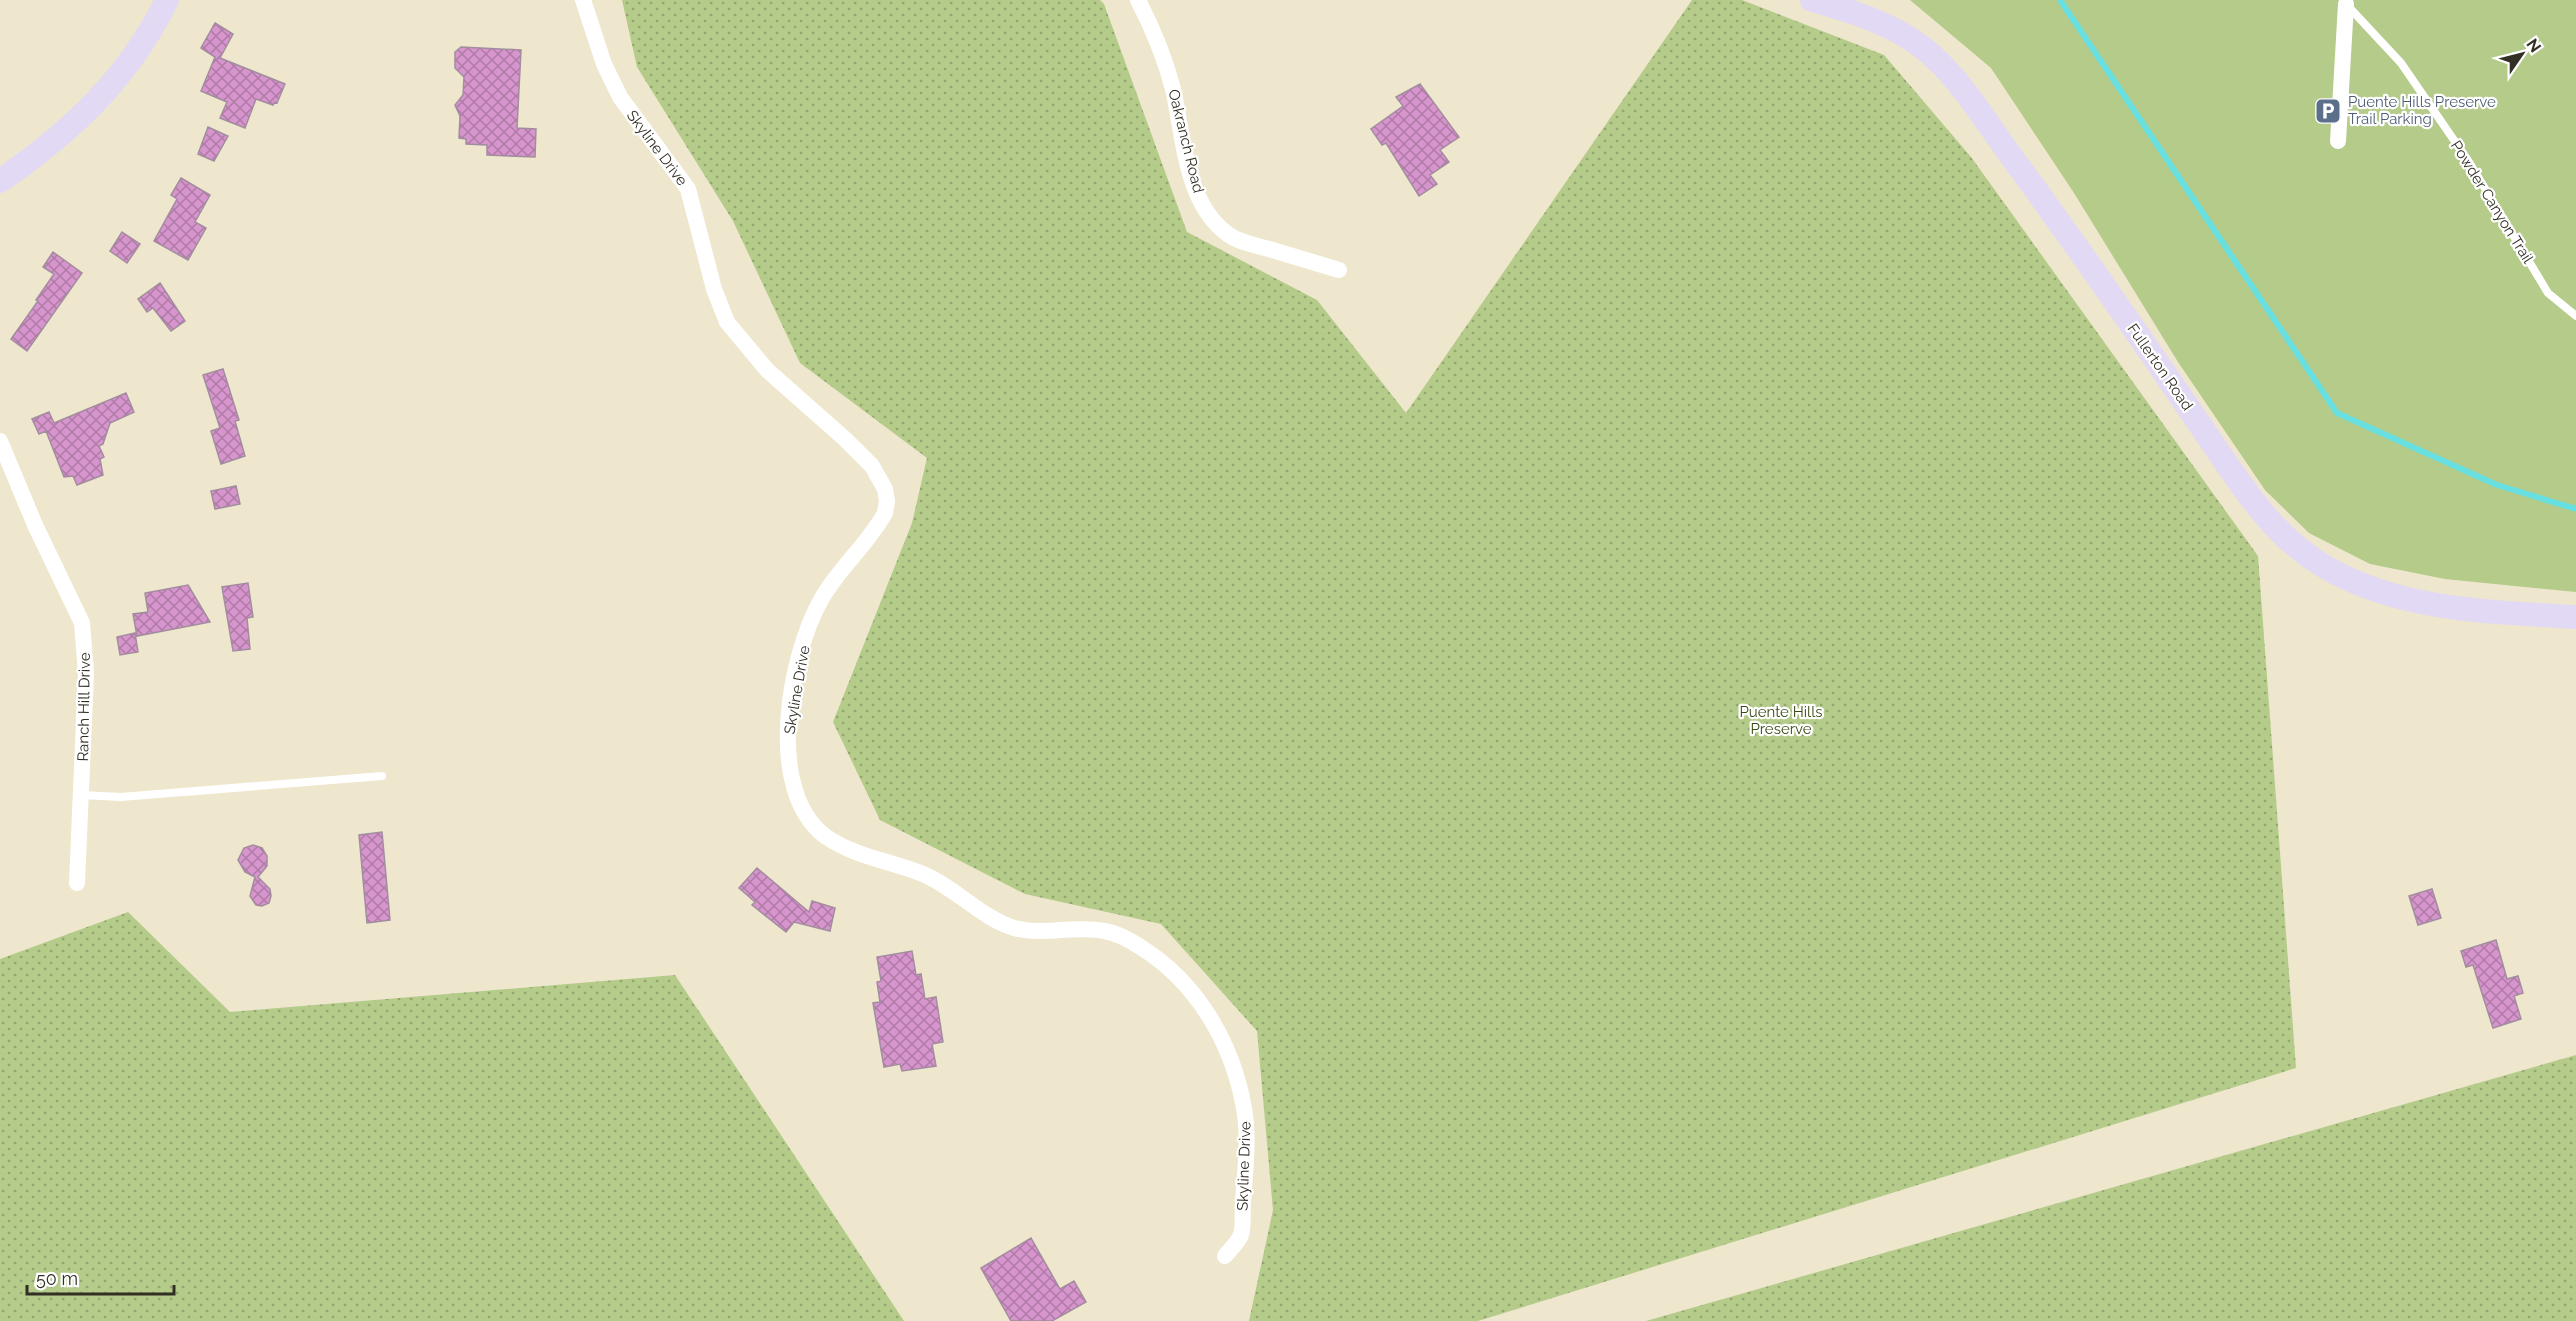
<svg xmlns="http://www.w3.org/2000/svg" width="2576" height="1321" font-family="Raleway,sans-serif">
<style>
.grass{fill:url(#grass-dots)}
.park{fill:#b4cb89}
.lines{fill:none;stroke-linecap:round;stroke-linejoin:round}
.stream{stroke:#68dfe0;stroke-width:6}
.building{fill:url(#building-cross-hatch);stroke:#a28d9e;stroke-width:1.5}
.lane{stroke:#fff;stroke-width:8}
.street{stroke:#fff;stroke-width:16}
.secondary{stroke:#e2d9f5;stroke-width:24}
.labels{text-anchor:middle;dominant-baseline:central;stroke-width:4.5;stroke-linejoin:round;paint-order:stroke}
.service-label{font-size:15px;fill:#4e5e75;stroke:#fff;text-anchor:start}
.street-label{font-size:15px;fill:#322f25;stroke:#fff}
.park-label{font-size:15px;fill:#3a4a11;stroke:#fff}
</style>
<defs>
<pattern id="grass-dots" width="8" height="8" patternUnits="userSpaceOnUse" patternTransform="scale(1.5)"><rect width="8" height="8" fill="#b4cb89"/><path d="M2 2h.1M6 6h.1" fill="none" stroke="#93a570" stroke-width="1.8" stroke-linecap="round"/></pattern>
<pattern id="building-cross-hatch" width="8" height="8" patternUnits="userSpaceOnUse" patternTransform="scale(1.5)"><rect width="8" height="8" fill="#d795cd"/><path d="M0 0l8 8M0 8l8-8" fill="none" stroke="#af7aa6"/></pattern>
</defs>
<rect width="100%" height="100%" fill="#eee7cd"/>
<path class="grass" d="M622 0H1100L1104 4 1187 232 1317 300 1406 413 1692 0H1742L1884 55 1971 157 2258 556 2296 1068 1478 1321H1249L1273 1210 1257 1031 1161 924 1025 894 880 820 833 722 912 523 927 458 800 363 733 221 637 67Z
M128 912 230 1012 675 975 904 1321H0V959Z
M2576 1055V1321H1646Z"/>
<path class="park" d="M1910 0H2576V592L2445 579 2370 564 2309 533 2265 490 2178 362 2074 193 1991 68Z"/>
<g class="lines">
<path class="stream" d="M2060 0 2337 413 2497 485 2576 509"/>
</g>
<path class="building" d="M215 23 233 34 220 58 285 84 277 103 275 102 273 105 256 99 245 128 220 118 227 102 201 91 215 57 201 48Z
M461 47 521 50 517 128 536 129 535 157 487 155V145L466 144V139L459 138 460 116 455 105 463 95 464 77 455 68V52Z
M1420 84 1459 137 1440 150 1449 162 1430 175 1437 184 1419 196 1386 143 1382 145 1371 129 1403 106 1396 97Z
M208 127 228 136 214 161 198 154Z
M181 178 210 195 195 222 206 228 188 260 154 241 177 199 171 195Z
M122 232 140 244 127 263 110 251Z
M53 252 82 273 27 351 11 339 38 301 36 300 54 274 43 267Z
M160 283 185 321 171 331 153 308 147 312 138 299Z
M223 369 239 420 235 421 245 456 221 464 211 431 220 428 203 375Z
M126 393 134 412 110 423 103 444 99 446 104 457 100 459 103 475 77 485 73 476 64 477 46 431 39 434 32 419 49 412 54 423Z
M236 486 240 504 215 509 211 491Z
M248 583 253 617 247 618 250 649 233 651 222 587Z
M188 585 210 622 137 636 133 614 148 612 145 593Z
M135 633 138 652 120 655 117 637Z
M382 832 390 920 367 923 359 835Z
M253 845 262 848 267 856V866L258 877 270 889 271 896 269 903 262 906 256 905 250 896 255 877 245 872 238 860 244 848Z
M757 868 809 912 812 901 835 908 830 931 794 922 786 932 752 905 755 902 739 888Z
M2432 889 2441 918 2418 925 2409 896Z
M2496 940 2507 979 2518 976 2523 993 2514 996 2521 1019 2493 1028 2473 965 2466 967 2461 951Z
M912 951 916 975 921 974 925 999 936 997 943 1042 932 1044 936 1066 902 1071 900 1064 884 1067 873 1003 880 1002 877 982 881 981 877 957Z
M1031 1238 1060 1289 1074 1281 1086 1302 1052 1321H1011L981 1268Z"/>
<g class="lines">
<path class="lane" d="M2347 5 2401 63 2469 162 2548 293 2576 316
M81 795 121 797 382 776"/>
<path class="street" d="M583 0 604 64 620 97 688 189 714 289 727 322 767 370 845 439 872 466 885 489 887 501 885 513C868 544 840 567 822 598 789 655 764 790 825 836 855 857 891 861 923 874 956 888 980 917 1014 928 1043 936 1074 925 1104 931 1118 933 1130 940 1142 948 1196 982 1231 1041 1243 1103 1250 1136 1245 1170 1243 1203 1242 1212 1244 1226 1241 1235 1238 1242 1230 1250 1225 1256
M1138 0C1153 29 1165 58 1173 89 1184 137 1185 210 1234 238 1244 243 1257 246 1269 249 1292 256 1316 263 1339 270
M2338 141 2346 4
M0 441 35 525 82 623 86 674 77 883"/>
<path class="secondary" d="M1812 0C1850 11 1889 22 1922 47 1958 75 1984 119 2011 156 2076 244 2138 334 2200 425 2237 478 2269 535 2327 568 2401 611 2493 612 2576 617
M0 181C72 131 128 79 167 0"/>
</g>
<defs>
<g id="parking-square" transform="scale(1.35)"><rect x="-9" y="-9" width="18" height="18" rx="4" fill="#5c6f8a" stroke="#fff"/><path d="M-3.5-5.5H1a3.5 3.5 0 0 1 0 7H-1V5.5H-3.5ZM-1-3.4V-.6H.8a1.4 1.4 0 0 0 0-2.8Z" fill="#fff"/></g>
</defs>
<g fill-rule="evenodd">
<use href="#parking-square" x="2328" y="111"/>
</g>
<g class="labels">
<g class="service-label">
<text x="2348" y="102">Puente Hills Preserve<tspan x="2348" dy="17">Trail Parking</tspan></text>
</g>
<g class="street-label">
<text transform="translate(1186 141) rotate(76)">Oakranch Road</text>
<text transform="translate(657 148) rotate(53)">Skyline Drive</text>
<text transform="translate(2492 202) rotate(58)">Powder Canyon Trail</text>
<text transform="translate(2160 367) rotate(55)">Fullerton Road</text>
<text transform="translate(797 690) rotate(-80)">Skyline Drive</text>
<text transform="translate(84 707) rotate(-89)">Ranch Hill Drive</text>
<text transform="translate(1244 1166) rotate(-88)">Skyline Drive</text>
</g>
<g class="park-label">
<text x="1781" y="712">Puente Hills<tspan x="1781" dy="17">Preserve</tspan></text>
</g>
</g>
<g transform="translate(2522 54) rotate(55)" stroke="#ffffff" stroke-width="4.5" paint-order="stroke">
<path d="M0-4.5L10 22L0 15L-10 22Z" fill="#322f25"/>
<text y="-9" font-size="16" font-weight="bold" text-anchor="middle" fill="#322f25">N</text>
</g>
<path d="M27 1285v9h147v-9" fill="none" stroke="#322f25" stroke-width="3"/>
<text x="36" y="1285" font-size="18" fill="#322f25" stroke="#ffffff" stroke-width="4.5" paint-order="stroke">50 m</text>
</svg>
